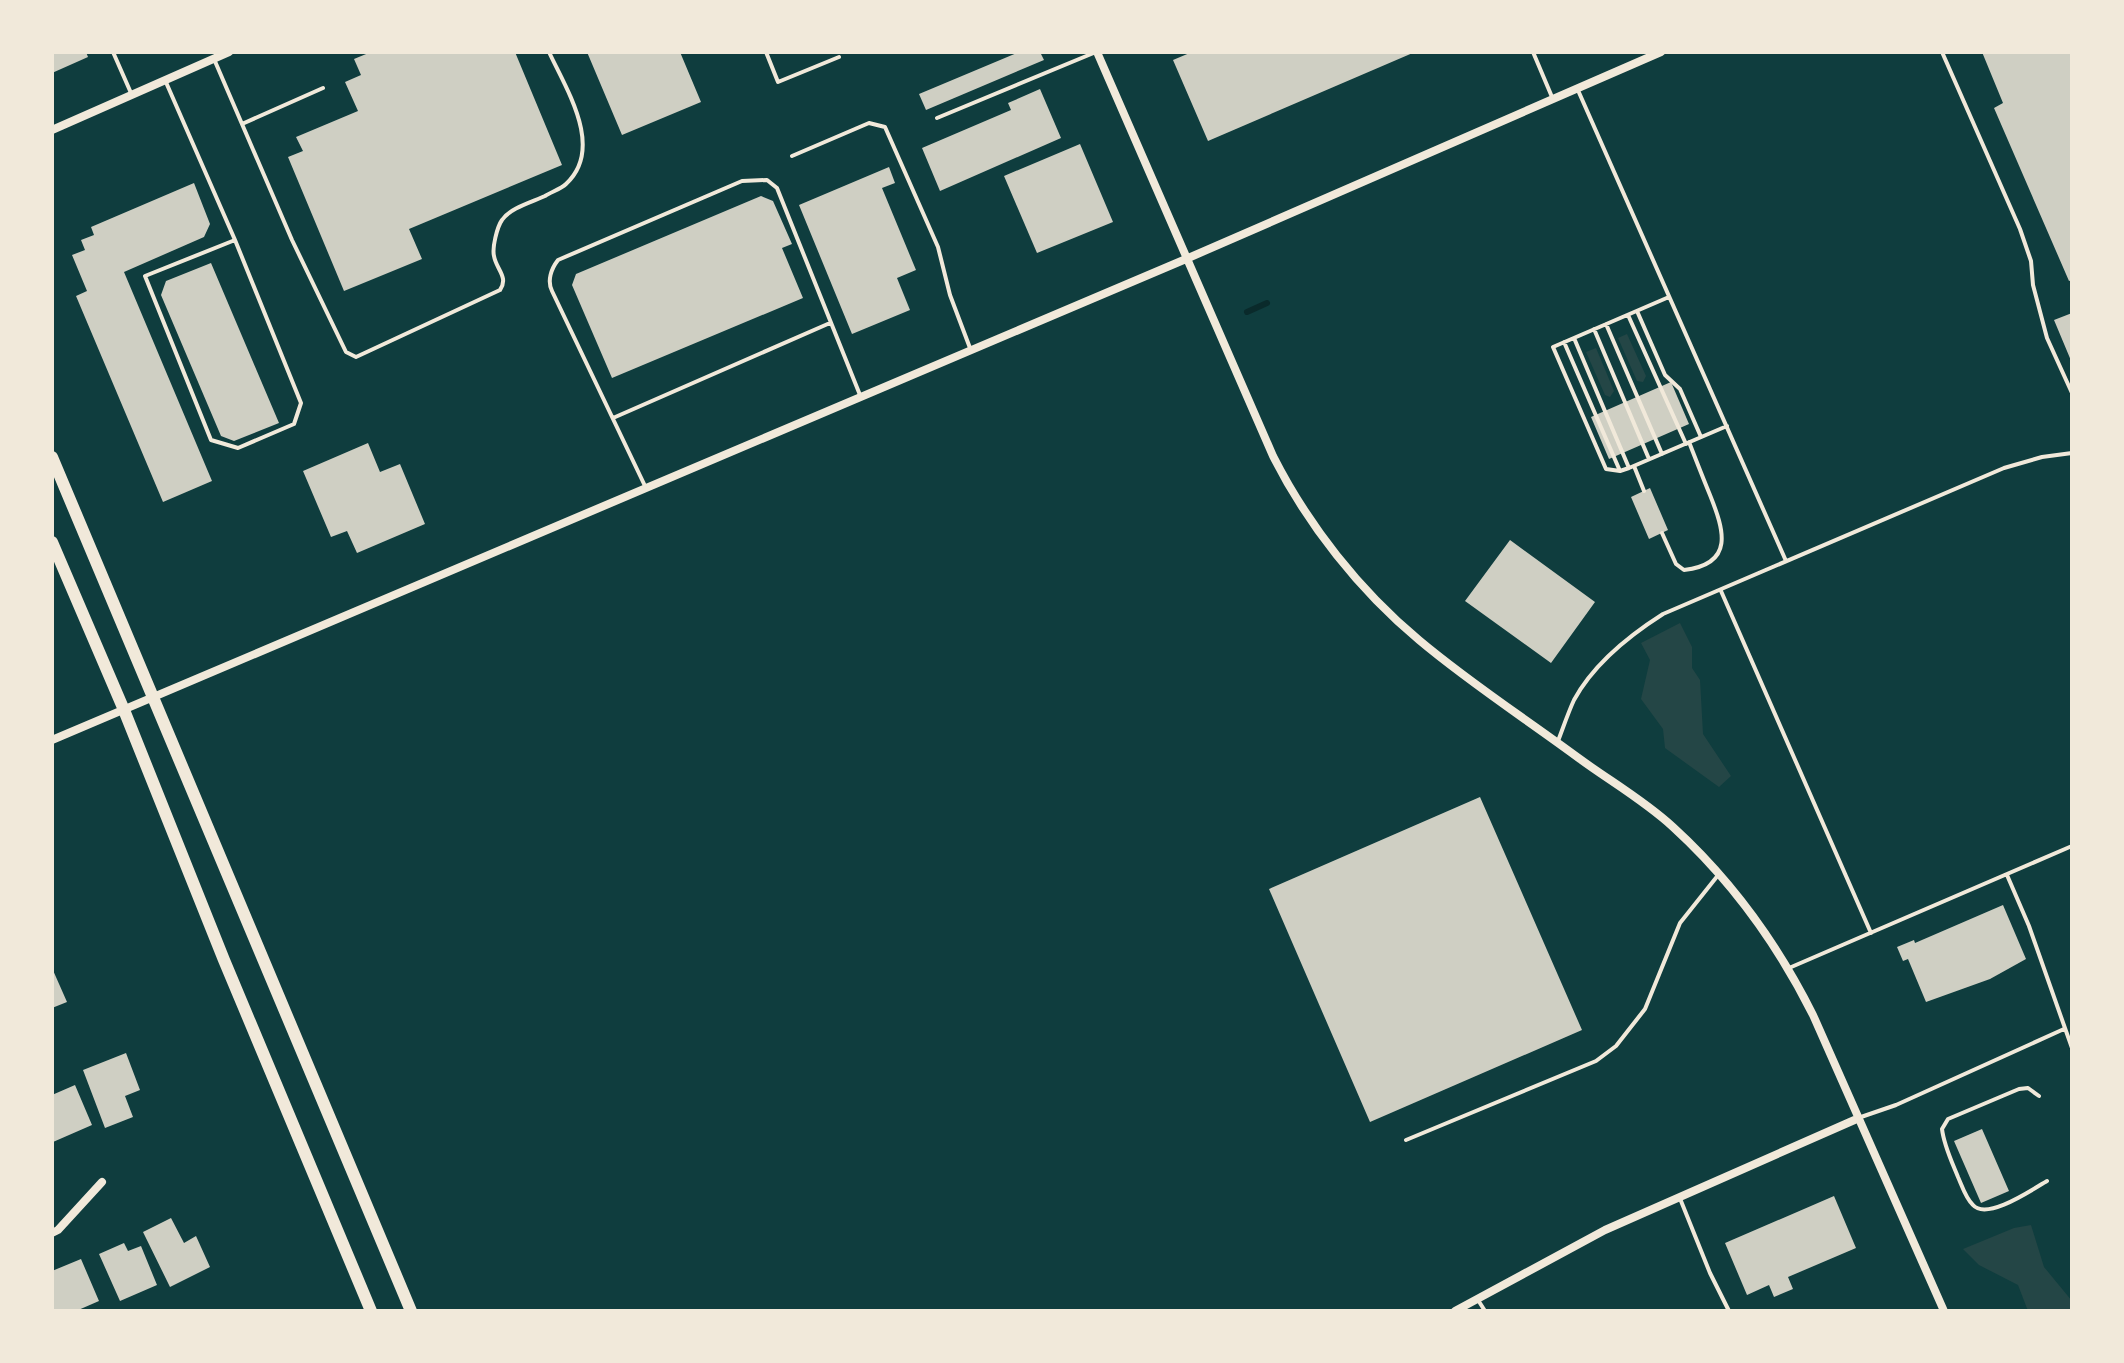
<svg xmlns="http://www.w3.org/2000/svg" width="2124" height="1363" font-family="'Source Sans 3',sans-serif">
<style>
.green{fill:#244646}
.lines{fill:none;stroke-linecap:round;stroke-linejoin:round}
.stream{stroke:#0a2a2b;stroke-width:6}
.building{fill:#cfcfc3}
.service{stroke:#f1e9da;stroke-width:4}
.minor{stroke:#f1e9da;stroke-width:8}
.secondary{stroke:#f1e9da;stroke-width:12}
</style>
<rect width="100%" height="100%" fill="#0f3d3e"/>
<path class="green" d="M1627 334 1646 376 1643 382 1637 381 1618 338Z
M1596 348 1614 391 1610 397 1605 395 1586 352Z
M1680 623 1692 647V668L1700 680 1703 734 1731 776 1719 787 1665 748 1663 729 1641 699 1650 660 1641 643Z
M2031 1225 2044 1267 2072 1301V1311H2028L2018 1285 1979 1265 1963 1249 2014 1228Z"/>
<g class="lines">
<path class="stream" d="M1247 312 1267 303"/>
</g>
<path class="building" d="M52 52H86L88 57 52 73Z
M371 52H515L562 165 409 229 422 259 344 291 288 157 303 151 296 137 358 111 345 82 361 75 354 59Z
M587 52H680L701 102 622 135Z
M1019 52H1040L1044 60 926 110 919 94Z
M1192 52H1415L1208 141 1173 60Z
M1982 52H2072V280L2069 281 1994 108 2003 103Z
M1040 89 1061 138 940 191 922 148 1011 110 1008 103Z
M1080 144 1113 222 1037 253 1004 176Z
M889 167 895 183 882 188 916 270 897 278 910 310 852 334 799 205Z
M194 183 210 224 204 237 124 272 212 481 163 502 76 296 87 291 72 255 85 250 81 240 94 235 91 227Z
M761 196 773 201 792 244 782 248 803 298 612 378 572 285 576 274Z
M211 263 279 423 234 441 221 436 161 295 166 281Z
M2072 313V363L2054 320Z
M1671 382 1689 424 1609 459 1591 417Z
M368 443 380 472 400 464 425 524 357 553 347 531 331 537 303 471Z
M1650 488 1668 530 1649 539 1631 497Z
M1510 540 1595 602 1551 663 1465 601Z
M1480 797 1582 1030 1370 1122 1269 889Z
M2003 905 2026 959 1990 979 1926 1002 1908 959 1903 961 1897 947 1914 940 1915 943Z
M52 968 67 1002 52 1008Z
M126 1053 140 1090 125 1096 133 1117 105 1128 83 1070Z
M75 1085 92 1125 53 1142 52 1095Z
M1982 1129 2009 1191 1981 1203 1954 1141Z
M1834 1196 1856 1248 1788 1277 1793 1289 1774 1297 1769 1285 1747 1295 1725 1243Z
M171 1218 184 1243 196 1236 210 1267 170 1287 143 1232Z
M124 1243 128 1251 141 1246 157 1285 120 1301 99 1254Z
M81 1259 99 1301 76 1311H54L52 1271Z"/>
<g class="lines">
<path class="service" d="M113 52 131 93
M766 52 778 82 839 57
M1533 52 1552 97
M1942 52 2020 229 2031 261 2033 285 2047 338 2072 393
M214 59 292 240 346 352 356 357 500 290C509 277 496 269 494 256 492 248 497 227 502 220 510 208 532 202 545 196 551 192 561 189 566 184 605 148 566 89 549 52
M165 80 235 240 301 403 294 424 238 448 211 440 145 276 235 240
M1577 88 1786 561
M937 118 1096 52
M242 124 323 88
M792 156 869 123 885 127 938 247 950 295 970 348
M1669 297 1553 347 1606 469 1620 471 1629 468 1727 426
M1637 311 1665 375 1680 389 1701 437
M1628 315 1686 444
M1606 324 1662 454
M1594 329 1649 459
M1574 338 1629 468
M1564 342 1620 471
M613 418 830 323
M1634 466 1644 491
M645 486 552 291C547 281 551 269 558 260L742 181 767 180 777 188 860 395
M1662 533 1676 564 1684 570C1735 564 1724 530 1710 495 1703 478 1696 460 1689 442
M1721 591 1871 933
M1558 741C1563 728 1568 713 1574 700 1593 665 1630 635 1663 614L2004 468 2042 457 2072 453
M2007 875 2029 926 2072 1048
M1789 968 2072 846
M2039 1096 2028 1088 2019 1089 1948 1119 1942 1129C1944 1146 1952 1162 1958 1177 1962 1186 1966 1199 1973 1205 1987 1221 2033 1189 2047 1181
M1861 1117 1896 1105 2064 1029
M1406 1140 1596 1061 1616 1046 1645 1009 1680 923 1719 874
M1679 1196 1710 1273 1729 1311
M1478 1300 1485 1311"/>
<path class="minor" d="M1097 52 1273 456C1308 525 1359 590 1419 640 1470 683 1526 719 1580 759 1610 781 1645 801 1673 827 1731 880 1778 945 1813 1015L1944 1311
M52 130 229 52
M52 740 1186 259 1661 52
M52 1233 58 1230 102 1182
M1455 1311 1605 1230 1859 1118"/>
<path class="secondary" d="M52 457 411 1311
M52 542 124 710 224 960 371 1311"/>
</g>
<rect width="2124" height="1363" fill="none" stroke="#f1e9da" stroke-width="108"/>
</svg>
